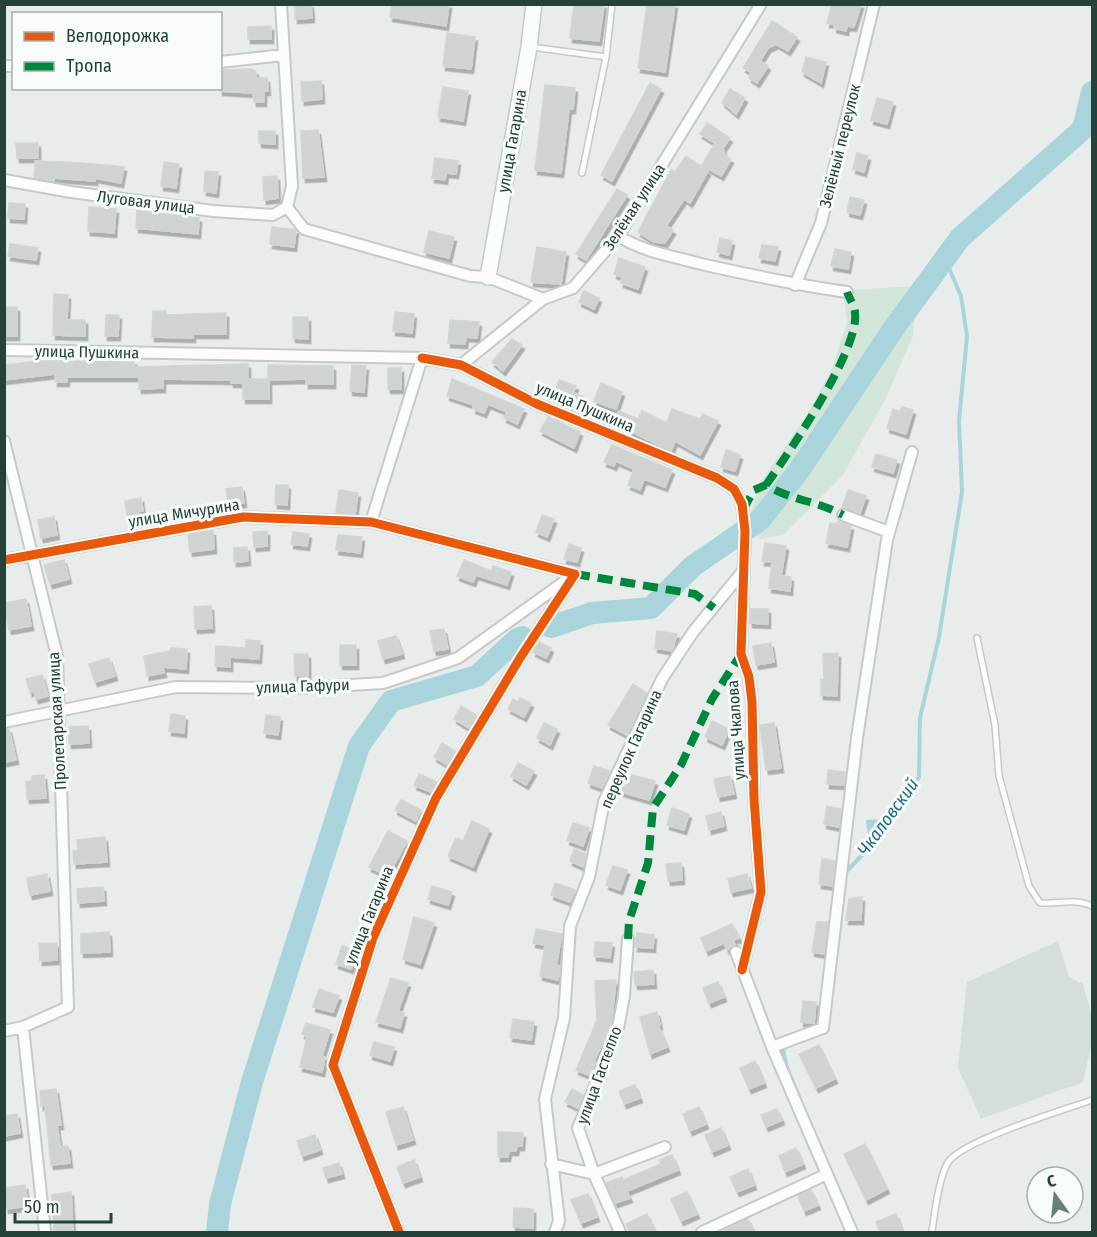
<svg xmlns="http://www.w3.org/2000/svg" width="1097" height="1237" font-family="'Fira Sans Condensed',sans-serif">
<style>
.built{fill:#d6dedb}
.green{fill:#d1e6d8}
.water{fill:#a9d4db}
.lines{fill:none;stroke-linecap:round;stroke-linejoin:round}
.stream{stroke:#a9d4db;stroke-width:4}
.river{stroke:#a9d4db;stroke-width:22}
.building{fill:#cfd4d2;stroke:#d1d6d4;stroke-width:1.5;filter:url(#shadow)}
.lane-casing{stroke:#c5cac8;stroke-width:8}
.street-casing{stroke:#c5cac8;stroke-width:14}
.secondary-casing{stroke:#c3cbc8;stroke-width:18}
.lane{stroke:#fcfcfc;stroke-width:5}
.street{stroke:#fcfcfc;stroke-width:10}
.secondary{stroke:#fcfcfc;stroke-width:15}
.quiet{stroke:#00873e;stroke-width:8;stroke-dasharray:15 8;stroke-linecap:butt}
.cycleway-casing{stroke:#f7fbf9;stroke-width:13}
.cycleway{stroke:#e8590c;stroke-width:9}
.labels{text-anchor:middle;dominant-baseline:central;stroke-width:6;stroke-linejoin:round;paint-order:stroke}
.street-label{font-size:16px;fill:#24423a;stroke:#f7fbf9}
.water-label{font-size:18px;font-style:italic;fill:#1c6f80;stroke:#f7fbf9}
</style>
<defs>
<filter id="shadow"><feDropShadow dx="2.5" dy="4.5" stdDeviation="0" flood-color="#0004"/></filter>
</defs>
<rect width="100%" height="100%" fill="#e8edeb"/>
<path class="built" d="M1058 941 1069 977 1083 984 1092 1016V1042L1083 1082 981 1119 958 1068 967 982Z"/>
<path class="green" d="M916 286 913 336 885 400 843 475 783 535 760 539 750 514 762 480 805 418 831 371 847 323 844 298 853 290Z"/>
<path class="water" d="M879 819 881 830 879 842H869L866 820Z"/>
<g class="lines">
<path class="stream" d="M878 827 904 800 919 777 920 718 939 637 962 492 959 421 967 336 961 296 945 259
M845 873 864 853 871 838
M787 1045 783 1050 787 1068 801 1102"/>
<path class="river" d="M551 627 592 613 651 608 693 566 760 520 800 469 894 328 960 238 1083 129 1092 92
M217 1232 220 1204 252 1082 359 746 391 701 477 676 517 639 523 637"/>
</g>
<path class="building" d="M295 4H311L312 18 295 19Z
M392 4H449L446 26 390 17Z
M574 4H604L599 41 570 38Z
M647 4H675L665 72 638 68Z
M832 4H861L854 27 847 26 846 31 834 28 835 24 827 23Z
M772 21 797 37 788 51 776 44 768 48 760 61 768 66 757 83 749 78 751 72 743 68Z
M271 26V39H248V27Z
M447 33 475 37 471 69 443 66Z
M806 57 826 62 821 83 802 72Z
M251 69 256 71V78H267L268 91H264V102H254L253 93 220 91V70Z
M321 81 322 99 302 101 301 82Z
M650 83 661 89 612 181 601 175Z
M545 85 575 88 573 109H569L561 173 535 170Z
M443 87 468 91 463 121 438 117Z
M730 89 745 98 736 114 722 102Z
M877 98 893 102 887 124 871 120Z
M707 123 730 138 723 148 725 156 731 159 721 176 702 165 715 143 700 134Z
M318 130 324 177 303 178 301 131Z
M259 131H275V144L259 143Z
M16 143H38V158H17Z
M857 153 868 156 864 172 853 169Z
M686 156 708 171 690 203 684 199 666 226 673 230 665 243 654 242 638 232 671 170 675 172Z
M435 158 458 161 456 174 446 173 445 180 432 178Z
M35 161 84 163 124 167 121 183 95 178V181L54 178V181L34 178Z
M164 162 179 164 176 188 161 186Z
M205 171 218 172 216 193 204 191Z
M277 176 278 198 264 200 263 177Z
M617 189 627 195 586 260 576 254Z
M850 197 864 200 860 215 847 212Z
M9 203 25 204 24 219 8 218Z
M89 207 116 209 114 233 88 231Z
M137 210 199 218 198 234 136 228Z
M272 227 296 230 294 247 270 244Z
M429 231 454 237 449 258 424 252Z
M720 238 732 241 729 255 717 252Z
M10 244 38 248 36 260 8 256Z
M762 245 778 247 775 261 759 258Z
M537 247 566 252 561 284 531 282Z
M835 249 851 252 848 269 831 266Z
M619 258 645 267 638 289 621 283 622 277 614 274Z
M584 291 599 298 594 309 579 302Z
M54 294 68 295 67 320H85V336L53 335Z
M4 307H17V336H4Z
M153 311H166V315L226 313V334H193V338L152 337Z
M395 312 414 314 412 333 393 331Z
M106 315H119L118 336H105Z
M293 317H308V339L293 338Z
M450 320 479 322 477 338 466 337 465 344 448 343Z
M512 339 522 345 503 371 492 362Z
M39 361H134V367L248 364V379H268V365L333 366V384H306V379L269 380V399H243V383H231V380L163 379V388L139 389V377H67V382H55V374L4 380V365Z
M352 365 366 366 364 392 350 391Z
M388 368H401V389H388Z
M452 379 524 409 517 424 504 418 507 412 488 404 484 413 473 409 474 405 447 396Z
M559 380 576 386 573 393 583 396 577 412 551 401Z
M601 383 622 392 616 409 594 401Z
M902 407 913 410 906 434 887 428 893 409 900 412Z
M672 409 700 419 703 414 718 421 700 455 675 441 671 451 613 423 619 411 638 419 642 411 667 423Z
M548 417 580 432 574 448 540 431Z
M612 445 672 470 665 487 644 479 640 490 628 485 634 469 616 461 614 466 604 462Z
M726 450 740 455 735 471 721 467Z
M876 454 897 460 893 473 872 467Z
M276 485H288L287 505 275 504Z
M242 487 244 503 228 505 226 489Z
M339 490 358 493 355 514 336 513Z
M848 490 866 496 860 513 842 508Z
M141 498 143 511H139L140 520 128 522 125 501Z
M542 515 554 519 547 537 536 532Z
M54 517 57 535 41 538 38 520Z
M838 521 851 526 847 547 826 543 830 523 837 524Z
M206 531H213L214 549 190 552 188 534Z
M267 531V546L254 547 253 532Z
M293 532 309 534 307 546 291 544Z
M338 535 362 537 360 553 336 550Z
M765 543 786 546 781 576 791 577 790 591 769 588 772 562 762 561Z
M569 544 581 548 577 562 564 559Z
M247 547 248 561 234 562V548Z
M64 560 69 579 50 584 44 565Z
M464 560 491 571 493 566 511 572 507 585 476 575 473 582 457 576Z
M26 599 31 626 9 630 4 603Z
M211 606 212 628 195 629 194 607Z
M750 609H768V624L750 623Z
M444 629 448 649 434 651 430 631Z
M657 631 677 634 672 651 655 648Z
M396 636 402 654 383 659 378 641Z
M246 640 260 641 259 659 230 657V667L215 666 216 646 246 648Z
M539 642 551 648 546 658 533 652Z
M771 643 774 662 756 665 753 646Z
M340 645H356V665H340Z
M171 648 187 649 186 669 163 667 164 673 147 676 144 656 170 651Z
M838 653 837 696 821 695V680H824L823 654Z
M294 654H308V676H295Z
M109 658 115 676 95 682 89 664Z
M42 675 48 696 36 699 34 691 30 692 26 679Z
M633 684 647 693 627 735 608 725Z
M520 698 531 703 524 717 508 709 513 699 518 702Z
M461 706 476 715 469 728 454 719Z
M171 714 185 716 184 733 169 731Z
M266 715 280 717 278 735 264 733Z
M712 721 729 729 722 745 705 737Z
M544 723 557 729 550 745 537 738Z
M774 723 781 768 766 770 760 725Z
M88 726 89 743 69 744V727Z
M4 729H9L16 760 4 762Z
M442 743 455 751 447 765 434 757Z
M518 763 534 771 526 785 511 776Z
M594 766 610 771 602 788 588 783Z
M828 770 845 772 844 785 827 784Z
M419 774 437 782 431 792 414 785Z
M44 775 46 798 27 799 26 782 32 781V776Z
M632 775 655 781 649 800 618 791 625 776 631 778Z
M730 776 734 794 718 797 714 779Z
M401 800 421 810 416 821 395 810Z
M827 806 841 809 839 827 824 824Z
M672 808 689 814 684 830 667 825Z
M721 812 724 826 709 830 706 816Z
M472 821 489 829 473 867 448 856 456 838 463 841Z
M573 823 589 828 583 846 567 840Z
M388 831 407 841 388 876 369 867Z
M105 837 107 862 74 864 73 851H78L77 840Z
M574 849 586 854 583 867 570 861Z
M822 859 835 861 832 886 819 884Z
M681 863 682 880 668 881 666 864Z
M613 866 627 870 620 890 606 885Z
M47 874 50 891 30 895 27 878Z
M747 874 751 888 731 892 728 879Z
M555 883 575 890 570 902 551 895Z
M432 886 452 892 448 905 428 899Z
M103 887 104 901 78 903 77 889Z
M862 897 861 920H846L849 899Z
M414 917 434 923 420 964 403 959Z
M817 922H828L824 954 812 952Z
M732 924 739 938 733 940 735 945 727 950 724 943 706 951 701 938Z
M536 929 562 934 556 965 560 966 558 980 540 976 545 945 533 943Z
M109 932 110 952 81 953V934Z
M637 933 654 935 653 948 635 947Z
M595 942 612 943 610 958 594 956Z
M57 943V960L40 961 39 944Z
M342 946 358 951 351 969 336 964Z
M653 970 654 984 635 985 634 972Z
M391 978 408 983 398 1011 404 1013 400 1028 376 1022Z
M616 980 611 1026 594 1061 596 1062 591 1076 576 1070 597 1020 595 981Z
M718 982 724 997 709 1003 703 988Z
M319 989 339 996 333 1012 313 1007Z
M803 1001 816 1002 814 1023 801 1022Z
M657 1012 660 1025H658L667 1047 650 1054 640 1017Z
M513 1019 534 1022 531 1040 510 1037Z
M306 1023 330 1030 322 1056 325 1057 322 1072 300 1067 307 1036 302 1034Z
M374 1042 394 1047 390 1061 370 1055Z
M819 1045 835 1079 816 1088 799 1054Z
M755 1061 764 1083 749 1089 740 1068Z
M635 1085 640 1098 624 1104 619 1091Z
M56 1089 61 1125H57L60 1146H68L70 1163 51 1165 45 1105 41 1106 40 1091Z
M572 1089 583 1095 578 1108 565 1102Z
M403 1107 413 1140 396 1145 386 1112Z
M699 1107 706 1124 690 1131 683 1114Z
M777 1109 782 1120 766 1127 761 1115Z
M17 1114 20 1133 4 1136V1116Z
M721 1128 728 1145 712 1152 705 1135Z
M498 1132 523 1133 522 1146H517L516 1151H509L508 1157H498Z
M315 1135 320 1150 302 1156 297 1141Z
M865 1144 887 1189 866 1200 844 1154Z
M796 1148 803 1164 785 1172 779 1156Z
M672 1155 678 1170 627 1191 630 1198 615 1203 606 1183 622 1177 623 1180 661 1164 659 1160Z
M414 1160 420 1177 403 1183 397 1167Z
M339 1163 342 1174 326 1178 323 1168Z
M748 1169 754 1185 737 1192 730 1177Z
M25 1185 28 1206 6 1209 4 1188Z
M811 1190 818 1205 804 1211 798 1196Z
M71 1192 73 1233H54L52 1195Z
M687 1192 697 1214 681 1221 671 1199Z
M588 1194 597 1217 581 1223 571 1200Z
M514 1208 533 1209V1228L513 1227Z
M647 1214 656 1233H630L626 1224Z
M896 1214 903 1233H880L876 1222Z
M748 1219 754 1233H720Z"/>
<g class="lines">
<g class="lane-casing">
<path id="lane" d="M531 47 606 57
M582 173 606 57 612 4
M977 638 995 725 999 776 1029 886 1040 903C1058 904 1077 898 1092 906
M932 1232C934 1216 939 1174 949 1161 965 1140 1063 1110 1092 1100"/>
</g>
<g class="street-casing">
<path id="street" d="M281 4 292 186 287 207
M220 62 284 55
M4 66H14
M4 180 71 192 213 211 273 215 287 207 304 229 470 276 488 277 543 299
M618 236C644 252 672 256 701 264 750 275 797 285 847 292
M795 285 821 223 874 4
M4 350 422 358 371 522
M422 358 461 365 537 404 717 478 734 489 742 504 745 531 741 654 749 677 752 702 754 799 761 892 742 970
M461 365 543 299 573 288 618 236 761 4
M4 441 57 656 68 1007 23 1027 4 1031
M843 515 889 532
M4 560 243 517 371 522 575 574 520 658 436 798 373 938 333 1065 399 1232
M4 722 176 687 300 688 383 683 458 658 568 579
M628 939 624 996 618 1028 578 1128 594 1174 665 1147
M736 952 772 1047 852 1232
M23 1027 45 1232
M772 1047 823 1028 857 738 887 540 912 452
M551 1164 594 1174 620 1232
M555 1232 559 1221 545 1099 564 1018 570 926 589 877 604 802 662 679 693 632 743 571
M702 1232 825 1175"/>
</g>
<g class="secondary-casing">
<path id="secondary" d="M488 277 529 47 534 4"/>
</g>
<use href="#lane" class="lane"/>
<use href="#street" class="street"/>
<use href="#secondary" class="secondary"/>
<path class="quiet" d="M766 485C788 454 860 349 855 313 855 306 849 298 847 292
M743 510 754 490 766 485C790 500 817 501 843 515
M575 574 695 594 714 608
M628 939 629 921 648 863 653 808 681 765 712 699 741 654"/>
<g class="cycleway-casing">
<path id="cycleway" d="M422 358 461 365 537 404 717 478 734 489 742 504 745 531 741 654 749 677 752 702 754 799 761 892 742 970
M4 560 243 517 371 522 575 574 520 658 436 798 373 938 333 1065 399 1232"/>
</g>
<use href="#cycleway" class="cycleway"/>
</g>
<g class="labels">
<g class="street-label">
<text transform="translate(512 141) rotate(-80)">улица Гагарина</text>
<text transform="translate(840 146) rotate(-76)">Зелёный переулок</text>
<text transform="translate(146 202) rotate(7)">Луговая улица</text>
<text transform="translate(634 207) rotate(-57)">Зелёная улица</text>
<text transform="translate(87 352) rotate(1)">улица Пушкина</text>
<text transform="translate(585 407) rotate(23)">улица Пушкина</text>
<text transform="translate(184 513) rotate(-9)">улица Мичурина</text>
<text transform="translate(303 686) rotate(-2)">улица Гафури</text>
<text transform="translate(57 721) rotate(-93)">Пролетарская улица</text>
<text transform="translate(736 730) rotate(-94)">улица Чкалова</text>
<text transform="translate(631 749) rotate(-66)">переулок Гагарина</text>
<text transform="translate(369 915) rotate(-68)">улица Гагарина</text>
<text transform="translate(599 1075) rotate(-70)">улица Гастелло</text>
</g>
<g class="water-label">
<text transform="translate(888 817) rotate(-54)">Чкаловский</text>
</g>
</g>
<rect width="1097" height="1237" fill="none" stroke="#24423a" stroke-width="12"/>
<rect x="12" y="12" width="210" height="78" fill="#f7fbf9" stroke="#a3b1ad" stroke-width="1.5"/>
<rect x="24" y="32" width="30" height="9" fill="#e8590c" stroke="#a3b1ad" stroke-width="1.5"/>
<text x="66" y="42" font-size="18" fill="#24423a">Велодорожка</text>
<rect x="24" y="62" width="30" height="9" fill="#00873e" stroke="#a3b1ad" stroke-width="1.5"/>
<text x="66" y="72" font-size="18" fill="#24423a">Тропа</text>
<g transform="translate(1055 1195) rotate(345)"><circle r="28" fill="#f7fbf9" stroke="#a3b1ad" stroke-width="1.5"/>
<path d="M0-4.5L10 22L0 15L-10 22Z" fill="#697e78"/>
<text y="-9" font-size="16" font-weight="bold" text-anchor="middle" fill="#24423a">С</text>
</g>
<path d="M15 1213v9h96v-9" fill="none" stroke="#24423a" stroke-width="3"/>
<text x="24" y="1213" font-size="18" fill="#24423a" stroke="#f7fbf9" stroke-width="4.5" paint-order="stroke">50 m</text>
</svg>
